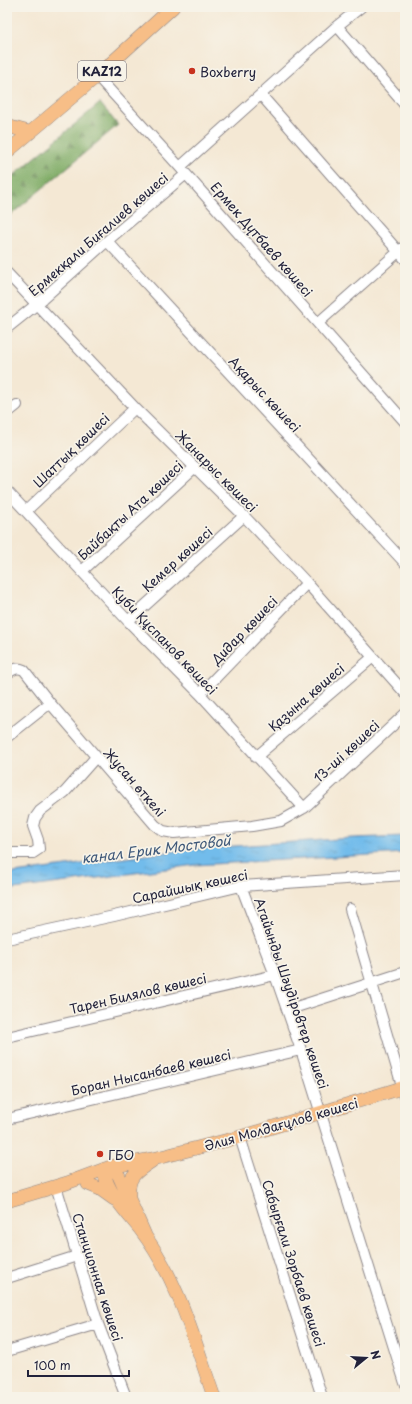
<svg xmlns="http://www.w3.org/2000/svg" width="412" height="1404" font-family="'Playpen Sans',sans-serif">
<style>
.forest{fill:url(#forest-firs);stroke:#50664f}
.water{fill:url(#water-ripples);stroke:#4a6f93}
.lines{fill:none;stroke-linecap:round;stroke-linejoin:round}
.minor-casing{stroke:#8b8588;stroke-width:12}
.major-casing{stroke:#8b8588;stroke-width:14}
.minor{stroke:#fff;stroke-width:10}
.major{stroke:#f7be87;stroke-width:13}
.poi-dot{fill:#c8321e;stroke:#f7f3e8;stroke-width:1.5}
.labels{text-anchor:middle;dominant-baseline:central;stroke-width:3.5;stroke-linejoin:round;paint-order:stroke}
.shield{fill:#f7f3e8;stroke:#62616f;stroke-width:1}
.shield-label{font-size:12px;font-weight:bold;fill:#22223b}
.poi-label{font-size:13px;fill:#22223b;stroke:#f7f3e8;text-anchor:start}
.street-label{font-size:13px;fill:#22223b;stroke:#f7f3e8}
.water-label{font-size:14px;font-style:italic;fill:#3e5879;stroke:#f7f3e8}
</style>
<defs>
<pattern id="forest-firs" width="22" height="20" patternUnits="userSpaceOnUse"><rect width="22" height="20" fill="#7daa63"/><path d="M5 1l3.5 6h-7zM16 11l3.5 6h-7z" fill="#668a53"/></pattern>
<pattern id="water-ripples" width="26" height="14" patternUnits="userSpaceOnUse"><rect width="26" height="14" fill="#72bceb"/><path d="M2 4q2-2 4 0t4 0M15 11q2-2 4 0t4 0" fill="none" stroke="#62a1ca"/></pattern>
</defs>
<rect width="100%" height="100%" fill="#f7f3e8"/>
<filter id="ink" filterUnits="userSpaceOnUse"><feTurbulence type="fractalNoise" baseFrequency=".025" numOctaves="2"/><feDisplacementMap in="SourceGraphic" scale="8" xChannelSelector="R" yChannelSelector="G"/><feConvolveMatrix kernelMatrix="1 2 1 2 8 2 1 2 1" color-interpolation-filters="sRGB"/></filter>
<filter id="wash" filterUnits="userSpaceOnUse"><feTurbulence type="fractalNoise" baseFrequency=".012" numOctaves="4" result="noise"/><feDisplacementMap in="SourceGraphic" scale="16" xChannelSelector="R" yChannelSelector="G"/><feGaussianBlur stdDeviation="0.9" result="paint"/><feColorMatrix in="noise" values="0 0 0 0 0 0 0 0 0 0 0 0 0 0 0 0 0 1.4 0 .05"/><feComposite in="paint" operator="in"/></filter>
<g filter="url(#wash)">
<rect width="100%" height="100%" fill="#f4e8d4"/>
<path class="forest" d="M100 103 118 125 7 218V181Z"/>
<path class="water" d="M405 836V853L195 865 7 890V874L190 849 353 838Z"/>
</g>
<g filter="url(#ink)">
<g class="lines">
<g class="minor-casing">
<path id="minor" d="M337 26 405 105
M97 76 186 174 405 422
M261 95 405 259
M180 167 337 26 361 7
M107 241 405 563
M7 273 135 408 244 516 307 583 405 693
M318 323 405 246
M7 328 37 304 107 241 186 174
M7 413 17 405
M7 491 128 621 200 694 304 808
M26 511 135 408
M82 571 195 467
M128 621 244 516
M7 674C13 669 17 667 24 670L50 703 155 825 163 831 174 833 252 826 281 821 304 808 405 714
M200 694 307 583
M7 737 50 703
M256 757 373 657
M7 853H33L39 849 38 840 33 826 35 818 40 811 65 792 96 757
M241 886 275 975 301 1050 405 1383
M350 909 405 1096
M7 939 114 916 241 886 405 875
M287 1010 405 972
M7 1037 275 975
M7 1119 301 1050
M240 1137 322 1397
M56 1186 98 1324 126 1397
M7 1278 77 1256
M7 1351 98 1324"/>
</g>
<g class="major-casing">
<path id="major" d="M7 126 29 132
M7 152 97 76 173 7
M88 1184 100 1189 114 1199
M129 1197C127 1176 136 1172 152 1161
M7 1201 67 1183 110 1167 157 1158 240 1137 405 1087
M145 1235 119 1176 115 1170 110 1167 105 1174C106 1191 129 1215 140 1229 178 1278 194 1340 214 1397"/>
</g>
<use href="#minor" class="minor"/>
<use href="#major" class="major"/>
</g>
</g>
<g class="poi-dot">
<circle cx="192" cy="71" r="4"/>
<circle cx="100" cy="1154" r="4"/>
</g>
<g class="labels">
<rect class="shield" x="78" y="61" width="48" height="20" rx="3"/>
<g class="shield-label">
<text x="102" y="71">KAZ12</text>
</g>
<g class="poi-label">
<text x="200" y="71">Boxberry</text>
<text x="108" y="1154">ГБО</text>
</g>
<g class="street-label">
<text transform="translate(98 234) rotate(-41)">Ермекқали Биғалиев көшесі</text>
<text transform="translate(262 239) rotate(49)">Ермек Дүтбаев көшесi</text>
<text transform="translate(265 394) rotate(47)">Ақарыс көшесi</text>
<text transform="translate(71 450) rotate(-44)">Шаттық көшесі</text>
<text transform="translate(217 471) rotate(45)">Жанарыс көшесі</text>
<text transform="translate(130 510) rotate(-43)">Байбақты Ата көшесі</text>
<text transform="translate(177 559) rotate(-42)">Кемер көшесі</text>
<text transform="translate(244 630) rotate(-46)">Дидар көшесі</text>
<text transform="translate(165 640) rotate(46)">Куби Құспанов көшесi</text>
<text transform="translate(306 697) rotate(-41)">Қазына көшесі</text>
<text transform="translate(346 751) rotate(-43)">13-ші көшесi</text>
<text transform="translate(135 782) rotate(49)">Жусан өткелі</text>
<text transform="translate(190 886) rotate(-12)">Сарайшық көшесі</text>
<text transform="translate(138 993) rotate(-13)">Тарен Билялов көшесі</text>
<text transform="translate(292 993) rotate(71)">Агайынды Шәудіровтер көшесi</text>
<text transform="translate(151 1072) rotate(-13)">Боран Нысанбаев көшесі</text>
<text transform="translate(281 1124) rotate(-16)">Әлия Молдағұлов көшесі</text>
<text transform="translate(294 1263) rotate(72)">Сабырғали Зорбаев көшесі</text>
<text transform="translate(98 1277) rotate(72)">Станционная көшесі</text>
</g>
<g class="water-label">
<text transform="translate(156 849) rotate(-7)">канал Ерик Мостовой</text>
</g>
</g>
<rect width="412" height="1404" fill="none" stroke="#f7f3e8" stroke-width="24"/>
<g transform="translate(366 1358) rotate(72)" stroke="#f7f3e8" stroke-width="3" paint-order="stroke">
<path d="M0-3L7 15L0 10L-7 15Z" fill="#22223b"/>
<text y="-6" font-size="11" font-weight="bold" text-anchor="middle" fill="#22223b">N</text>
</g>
<path d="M28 1370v6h101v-6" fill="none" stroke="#22223b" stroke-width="2"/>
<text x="34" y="1370" font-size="12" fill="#22223b" stroke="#f7f3e8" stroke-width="3" paint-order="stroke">100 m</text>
</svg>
